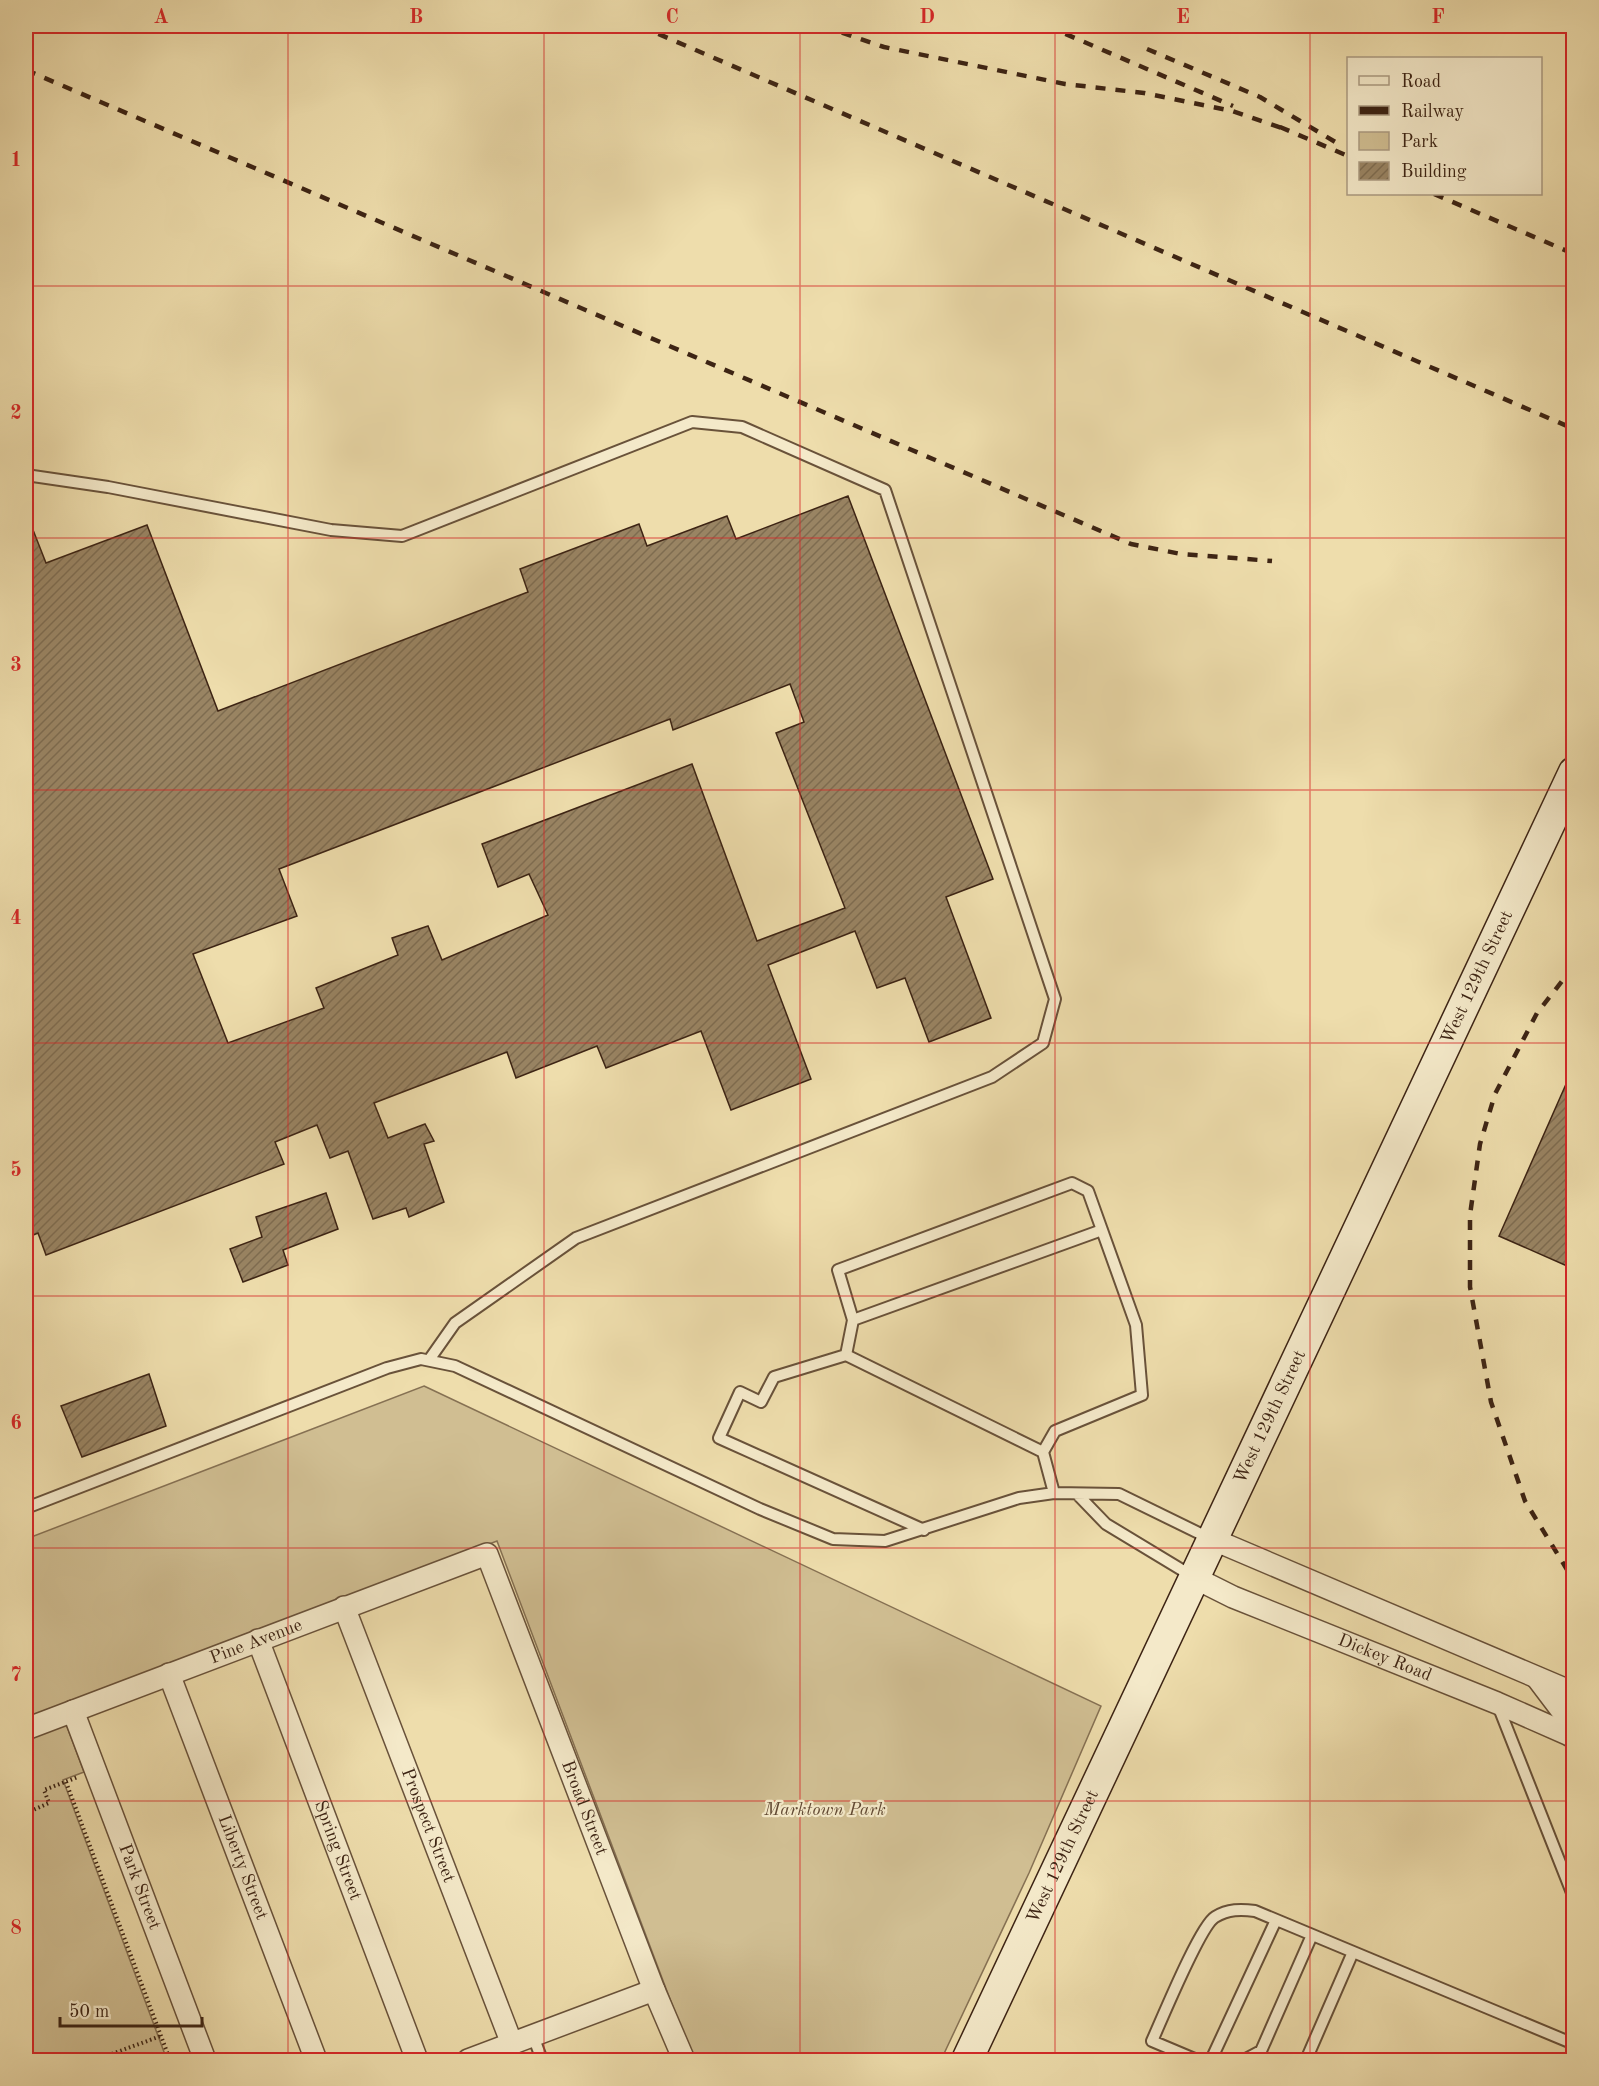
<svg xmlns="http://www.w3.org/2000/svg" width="1599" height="2086" font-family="'Old Standard TT',serif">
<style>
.green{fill:#d0be92;stroke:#867153;stroke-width:1.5}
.building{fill:url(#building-hatch);stroke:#3d2414;stroke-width:1.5;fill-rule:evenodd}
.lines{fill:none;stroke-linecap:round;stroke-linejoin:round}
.service-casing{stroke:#69523a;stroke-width:14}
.minor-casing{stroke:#69523a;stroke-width:24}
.secondary-casing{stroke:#3d2414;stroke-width:33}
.path{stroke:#3d2414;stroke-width:4;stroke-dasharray:1.5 3;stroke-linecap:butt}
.service{stroke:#f4e9c9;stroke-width:10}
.minor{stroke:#f4e9c9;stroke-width:21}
.secondary{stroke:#f4e9c9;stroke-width:30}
.rail{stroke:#3d2414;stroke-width:4.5;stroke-dasharray:10 10;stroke-linecap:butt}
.grid{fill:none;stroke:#d62828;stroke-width:1.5;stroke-opacity:0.55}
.labels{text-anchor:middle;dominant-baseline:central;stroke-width:4.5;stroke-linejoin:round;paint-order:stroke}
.street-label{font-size:18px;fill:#3d2414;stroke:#f4e9c9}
.park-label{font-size:18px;font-style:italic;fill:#624a34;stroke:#f4e9c9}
.neatline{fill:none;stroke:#d62828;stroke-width:2}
.grid-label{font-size:20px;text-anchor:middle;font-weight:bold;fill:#d62828}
</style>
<defs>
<pattern id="building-hatch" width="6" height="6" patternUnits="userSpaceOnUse" patternTransform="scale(1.5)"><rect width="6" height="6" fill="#998463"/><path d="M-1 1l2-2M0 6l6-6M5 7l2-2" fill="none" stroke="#7e6c50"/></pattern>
</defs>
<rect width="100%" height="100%" fill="#eeddac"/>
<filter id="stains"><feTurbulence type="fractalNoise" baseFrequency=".00333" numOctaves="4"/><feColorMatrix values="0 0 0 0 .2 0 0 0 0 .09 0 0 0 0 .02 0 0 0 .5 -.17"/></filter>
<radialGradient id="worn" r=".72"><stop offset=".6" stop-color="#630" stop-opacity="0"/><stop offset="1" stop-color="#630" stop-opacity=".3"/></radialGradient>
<path class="green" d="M424 1386 1101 1706 1029 1873 941 2060H693L497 1541 26 1720V1539Z
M66 1724 84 1772 63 1780 167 2060H26V1740Z"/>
<path class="building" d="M848 496 993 879 946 897 991 1018 929 1042 905 978 877 988 855 931 768 965 811 1079 731 1110 701 1031 606 1068 597 1046 516 1078 507 1052 374 1103 388 1138 425 1124 434 1141 424 1144 444 1202 409 1217 406 1208 373 1219 348 1151 330 1158 317 1125 275 1142 284 1164 46 1255 38 1233 26 1238V512L46 563 147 525 218 711 528 592 520 569 639 524 647 546 727 516 736 539ZM790 684 804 722 776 733 845 908 757 941 692 764 482 844 498 887 529 874 548 915 442 960 428 926 392 938 398 955 316 988 324 1008 228 1043 193 954 297 916 279 869 670 719 673 730Z
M1574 1066V1269L1499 1236Z
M326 1193 338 1229 283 1250 288 1265 243 1282 230 1249 262 1237 256 1217Z
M149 1374 166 1426 82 1457 61 1406Z"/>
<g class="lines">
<g class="service-casing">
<path id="service" d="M26 475 108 487 331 530 402 536 692 422 742 427 885 490 1055 999 1043 1043 992 1077 576 1238 455 1323 429 1360
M853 1320 1102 1230
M846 1355 774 1377 761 1402 740 1392 719 1438 924 1530
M1043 1452 1055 1431 1142 1395 1136 1325 1088 1191 1072 1183 838 1270 853 1320 846 1355 1043 1452 1054 1493
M1078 1495 1106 1524 1192 1576
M26 1508 387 1368 421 1359 455 1366 760 1509 833 1539 885 1541 1019 1498 1054 1493 1119 1494 1211 1539
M1497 1703 1574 1898
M533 2036 542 2060
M1197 2060 1152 2041C1162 2019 1200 1926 1215 1917 1228 1909 1241 1909 1255 1911L1574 2044
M1211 2060 1276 1920
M1244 2060 1261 2051 1312 1935
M1306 2060 1353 1952"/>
</g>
<g class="minor-casing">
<g id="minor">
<path d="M1212 1539 1574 1693"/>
<path id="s1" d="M1195 1578 1233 1597 1497 1703 1574 1737"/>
<path id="s2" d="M344 1607 512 2044"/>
<path id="s3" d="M258 1640 417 2060"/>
<path id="s4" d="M169 1674 316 2060"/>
<path d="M1537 1678 1568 1719 1572 1737"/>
<path id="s5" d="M73 1711 205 2060"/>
<path id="s6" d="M26 1729 487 1554 654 1990 684 2060"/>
<path d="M468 2060 654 1990"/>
</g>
</g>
<g class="secondary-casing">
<g id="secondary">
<path id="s7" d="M967 2060 1574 772"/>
</g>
</g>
<path class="path" d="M66 1782 170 2060
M26 1813 49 1803 44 1790 78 1777
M95 2060 161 2036"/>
<use href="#service" class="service"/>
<use href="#minor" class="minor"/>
<use href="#secondary" class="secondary"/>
<path class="rail" d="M640 26 1574 429
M823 26 884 47 1065 84 1144 93 1232 111 1288 130
M1047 26 1233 106
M1147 49 1260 97 1342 146
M26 70 1131 544 1181 554 1272 561
M1280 127 1348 156
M1434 194 1574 254
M1574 966 1537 1013 1495 1094 1480 1144 1470 1215V1287L1491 1402 1525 1501 1574 1581"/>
</g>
<path class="grid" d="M288 26V2060M544 26V2060M800 26V2060M1055 26V2060M1310 26V2060M26 286H1574M26 538H1574M26 790H1574M26 1043H1574M26 1296H1574M26 1548H1574M26 1801H1574"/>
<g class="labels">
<g class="street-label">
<text stroke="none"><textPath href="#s7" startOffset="1197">West 129th Street</textPath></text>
<text stroke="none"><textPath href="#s7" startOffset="711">West 129th Street</textPath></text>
<text stroke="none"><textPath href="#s6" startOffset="246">Pine Avenue</textPath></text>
<text stroke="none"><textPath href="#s1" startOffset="206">Dickey Road</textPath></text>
<text stroke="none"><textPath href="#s6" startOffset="765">Broad Street</textPath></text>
<text stroke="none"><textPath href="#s2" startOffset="234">Prospect Street</textPath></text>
<text stroke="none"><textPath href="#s3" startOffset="225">Spring Street</textPath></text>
<text stroke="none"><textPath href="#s7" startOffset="225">West 129th Street</textPath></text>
<text stroke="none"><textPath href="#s4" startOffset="207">Liberty Street</textPath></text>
<text stroke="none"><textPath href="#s5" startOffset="188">Park Street</textPath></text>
</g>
<g class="park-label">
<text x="825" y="1810">Marktown Park</text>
</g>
</g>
<rect width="1599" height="2086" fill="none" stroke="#eeddac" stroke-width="66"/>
<rect x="1347" y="57" width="195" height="138" fill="#f4e9c9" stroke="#ab9a81" stroke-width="1.5"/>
<rect x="1359" y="76" width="30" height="9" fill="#f4e9c9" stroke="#ab9a81" stroke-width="1.5"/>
<text x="1401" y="87" font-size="18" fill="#3d2414">Road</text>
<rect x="1359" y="106" width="30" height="9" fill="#3d2414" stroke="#ab9a81" stroke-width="1.5"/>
<text x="1401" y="117" font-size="18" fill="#3d2414">Railway</text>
<rect x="1359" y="132" width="30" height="18" fill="#d0be92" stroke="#ab9a81" stroke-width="1.5"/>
<text x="1401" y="147" font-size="18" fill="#3d2414">Park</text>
<rect x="1359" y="162" width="30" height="18" fill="url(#building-hatch)" stroke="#ab9a81" stroke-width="1.5"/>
<text x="1401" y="177" font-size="18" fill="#3d2414">Building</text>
<path d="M60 2017v9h142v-9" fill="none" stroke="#3d2414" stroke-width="3"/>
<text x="69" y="2017" font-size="18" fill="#3d2414" stroke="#f4e9c9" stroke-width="4.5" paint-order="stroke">50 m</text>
<rect x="33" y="33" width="1533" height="2020" class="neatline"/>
<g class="grid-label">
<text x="161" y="23">A</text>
<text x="416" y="23">B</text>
<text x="672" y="23">C</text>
<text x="927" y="23">D</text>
<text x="1183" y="23">E</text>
<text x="1438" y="23">F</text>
<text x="16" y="166">1</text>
<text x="16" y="419">2</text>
<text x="16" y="671">3</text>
<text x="16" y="924">4</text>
<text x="16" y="1176">5</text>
<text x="16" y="1429">6</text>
<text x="16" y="1681">7</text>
<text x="16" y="1934">8</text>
</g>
<rect width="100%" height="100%" filter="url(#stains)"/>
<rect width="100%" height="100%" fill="url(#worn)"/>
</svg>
